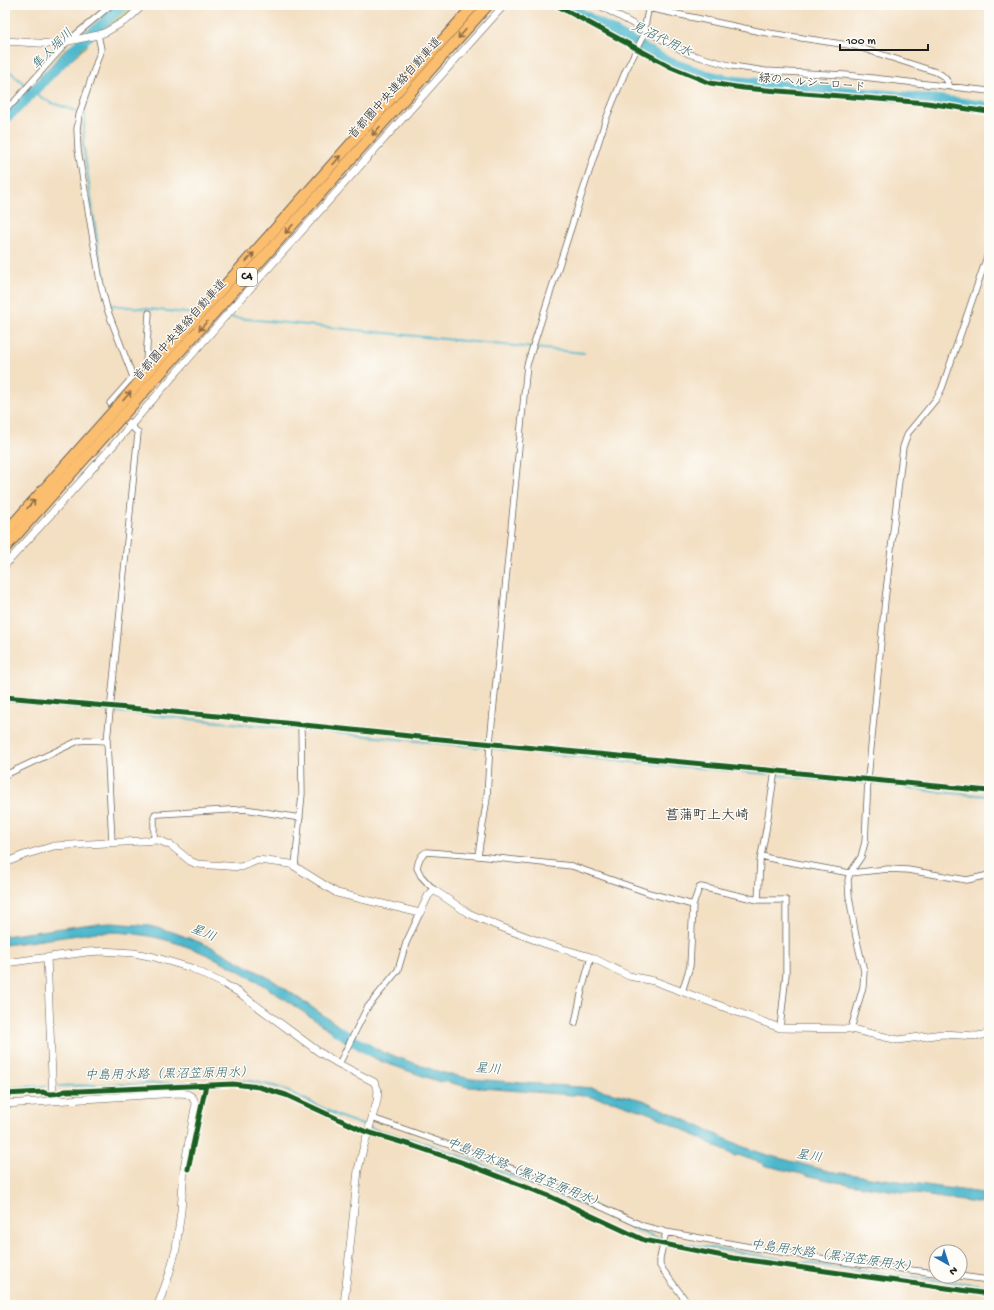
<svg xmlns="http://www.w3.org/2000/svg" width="994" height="1310" font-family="'Gochi Hand','Klee One',sans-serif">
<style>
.green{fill:#aebd5f;stroke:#656c3e}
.water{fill:#4eb7cc;stroke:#356a74}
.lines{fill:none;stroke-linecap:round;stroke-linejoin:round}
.stream{stroke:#4eb7cc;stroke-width:2}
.river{stroke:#4eb7cc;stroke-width:11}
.minor-casing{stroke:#676056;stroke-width:7}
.tertiary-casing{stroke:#676056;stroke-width:8}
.minor{stroke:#fff;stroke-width:5.5}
.tertiary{stroke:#fff;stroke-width:7}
.motorway-bridge-casing{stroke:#676056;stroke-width:12;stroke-linecap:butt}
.motorway-bridge{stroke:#fbbd6e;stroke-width:10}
.cycleway-casing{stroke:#fdfcf7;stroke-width:8}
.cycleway{stroke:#1b5e20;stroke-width:5}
.oneway{stroke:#8c6c45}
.labels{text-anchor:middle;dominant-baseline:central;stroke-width:3;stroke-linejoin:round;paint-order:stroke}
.shield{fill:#fdfcf7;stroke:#605f5e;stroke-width:1}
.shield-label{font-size:11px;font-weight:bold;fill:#1c1c1c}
.street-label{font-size:12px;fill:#1c1c1c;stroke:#fdfcf7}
.water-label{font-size:13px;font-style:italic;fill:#32626b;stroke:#fdfcf7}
.quarter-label{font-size:14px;fill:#1c1c1c;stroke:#fdfcf7}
</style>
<rect width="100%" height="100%" fill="#fdfcf7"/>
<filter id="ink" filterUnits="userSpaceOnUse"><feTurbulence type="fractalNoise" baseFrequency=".025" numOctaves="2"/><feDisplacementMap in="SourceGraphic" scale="8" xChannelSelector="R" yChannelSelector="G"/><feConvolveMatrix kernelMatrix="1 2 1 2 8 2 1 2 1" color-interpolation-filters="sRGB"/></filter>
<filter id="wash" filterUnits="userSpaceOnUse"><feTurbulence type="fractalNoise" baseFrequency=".012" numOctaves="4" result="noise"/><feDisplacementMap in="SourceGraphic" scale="16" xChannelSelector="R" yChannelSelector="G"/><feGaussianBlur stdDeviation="0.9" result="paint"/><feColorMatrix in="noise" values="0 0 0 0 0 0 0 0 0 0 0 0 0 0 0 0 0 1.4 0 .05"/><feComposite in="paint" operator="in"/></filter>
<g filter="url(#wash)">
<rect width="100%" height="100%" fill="#f3dfc2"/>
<path class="green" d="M117 5H121L94 28 90 29Z
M126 5H138C128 14 115 27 100 28Z
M80 45H88C58 69 34 99 5 124V120L17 110Z
M70 46 74 47 15 109 5 117V113L13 106 64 51Z"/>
<path class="water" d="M112 923 149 926 173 932 212 947 271 979 349 1033 345 1041C270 990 198 930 101 932 91 932 81 935 71 936 49 939 27 942 5 945V936L91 924Z
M360 1041 385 1053 440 1072 472 1079 592 1088 643 1100 741 1146 764 1154 828 1171 989 1194V1205L836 1182 763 1165 761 1163 738 1155 735 1156 654 1115 616 1102 586 1096 468 1087 442 1081 440 1082 380 1061 356 1048Z"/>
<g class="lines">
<path class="stream" d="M5 67 33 92 49 102 85 114 83 143 99 254 111 305 195 314
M227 317 584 353
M5 701 664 765 769 774
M777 775 821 780 864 783
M873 783 938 792 989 796
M59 1086 250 1081 274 1086 283 1089 343 1118 377 1130 425 1143 461 1156 578 1203 638 1231 667 1241 851 1270 989 1286
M5 1088 45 1086"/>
<path class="river" d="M565 5 670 63 705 75 732 81 936 100 989 107
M5 118 15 110 77 46 123 5
M336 1030 371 1051"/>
</g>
</g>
<g filter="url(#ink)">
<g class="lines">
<g class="minor-casing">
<path id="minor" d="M598 5 689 54 732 66 765 71 845 75 989 91
M648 8 762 32 855 46 936 72C943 75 948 80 950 87
M98 35 101 49 79 115 77 129 78 150 100 281 107 309 133 377 110 403 138 433 107 741 112 842
M5 109 14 102 68 41 111 5
M146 362 149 313
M5 697 207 715 419 737 989 791
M5 775 78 741 87 740 107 741
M154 839V817L155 814H159L245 809 300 818
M761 855 768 858 850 873 888 869 908 870 967 880 989 875
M478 856 487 798 490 743 527 365 606 119 626 70 643 37 649 5
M295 866 302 794 301 725
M434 890 421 876 417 868C418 862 420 854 427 852L478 856 572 866 649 893 693 905
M758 900 760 861 766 830 775 770
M682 992 690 966 693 905 699 888 701 887 758 900H786V974L780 1028
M575 1023 582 990 591 957
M851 1029 863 987 864 971 856 937 849 896 848 880 850 873 861 857 865 842 868 779 885 600 903 447 908 433 937 398 942 388 989 251
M339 1064 367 1008 398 970 406 943 420 913
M372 1118 475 1154 533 1177 580 1197 643 1226 666 1232 761 1249 852 1263 936 1273
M666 1232 660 1258V1266L689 1305
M959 1276 989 1280"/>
</g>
<g class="tertiary-casing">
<path id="tertiary" d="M5 41 54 44 98 35 106 32 128 19 143 5
M5 565 110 449 222 320 504 5
M5 863 24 855 54 846 159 840 172 846 190 861 197 864 241 867 258 860 291 864 337 893 420 913 428 896 434 890 468 913 498 926 546 944 591 957 629 976 654 981 780 1028 851 1029 898 1040 942 1034 977 1036 989 1034
M47 957 53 1100
M5 963 87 952 101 951 134 953 154 957 191 968 224 984 238 992 319 1052 339 1064 374 1082 378 1090 377 1101 363 1149 358 1170 344 1305
M5 1104 178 1093C188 1093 196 1096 195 1108L184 1168 181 1211 176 1249 169 1275 158 1305"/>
</g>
<use href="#minor" class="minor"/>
<use href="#tertiary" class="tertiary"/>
<g class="motorway-bridge-casing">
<path id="motorway-bridge" d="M5 533 474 5
M5 548 488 5"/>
</g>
<use href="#motorway-bridge" class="motorway-bridge"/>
<g class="cycleway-casing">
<path id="cycleway" d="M556 5 671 67 710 83 743 88 927 103 989 112
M5 697 207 715 419 737 989 791
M5 1094 43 1092C49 1096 56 1094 62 1092 67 1090 74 1091 79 1091L233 1084 259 1087 286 1095 364 1131 414 1146 461 1162 549 1196 644 1240 733 1258 989 1294
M188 1169 206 1085"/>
</g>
<use href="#cycleway" class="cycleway"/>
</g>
<defs><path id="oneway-shaft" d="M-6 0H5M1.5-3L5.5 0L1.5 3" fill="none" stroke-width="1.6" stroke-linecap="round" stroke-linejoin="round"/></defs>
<g class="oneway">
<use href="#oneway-shaft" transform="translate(462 34) rotate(132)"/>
<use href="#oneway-shaft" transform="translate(376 131) rotate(132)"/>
<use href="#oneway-shaft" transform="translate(337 160) rotate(-48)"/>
<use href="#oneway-shaft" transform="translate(289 229) rotate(132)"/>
<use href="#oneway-shaft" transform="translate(250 257) rotate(-48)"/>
<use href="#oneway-shaft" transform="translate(203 326) rotate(132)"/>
<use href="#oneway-shaft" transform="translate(127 396) rotate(-48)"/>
<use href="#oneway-shaft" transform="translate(31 504) rotate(-48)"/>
</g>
</g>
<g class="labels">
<rect class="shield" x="237" y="268" width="20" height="18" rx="3"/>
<g class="shield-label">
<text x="247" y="277">C4</text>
</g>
<g class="street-label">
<text transform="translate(812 84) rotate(5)">緑のヘルシーロード</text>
<text transform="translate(396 89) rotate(-48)">首都圏中央連絡自動車道</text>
<text transform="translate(181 331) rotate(-48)">首都圏中央連絡自動車道</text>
</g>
<g class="water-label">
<text transform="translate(661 40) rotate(26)">見沼代用水</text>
<text transform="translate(53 50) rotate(-45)">隼人堀川</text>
<text transform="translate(203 934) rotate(23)">星川</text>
<text transform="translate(488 1070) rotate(4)">星川</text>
<text transform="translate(169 1075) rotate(-1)">中島用水路（黒沼笠原用水）</text>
<text transform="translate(809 1157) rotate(10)">星川</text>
<text transform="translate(525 1174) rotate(22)">中島用水路（黒沼笠原用水）</text>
<text transform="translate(834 1257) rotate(8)">中島用水路（黒沼笠原用水）</text>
</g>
<g class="quarter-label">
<text x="707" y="816">菖蒲町上大崎</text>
</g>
</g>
<rect width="994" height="1310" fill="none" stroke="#fdfcf7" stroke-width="20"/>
<g transform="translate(948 1264) rotate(141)"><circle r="19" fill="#fdfcf7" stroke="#a3a29f"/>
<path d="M0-3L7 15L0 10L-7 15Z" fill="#1f6fb2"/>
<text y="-6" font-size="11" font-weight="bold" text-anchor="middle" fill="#1c1c1c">N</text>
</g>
<path d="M840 44v6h88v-6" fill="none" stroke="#1c1c1c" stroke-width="2"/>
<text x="846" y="44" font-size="12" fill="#1c1c1c" stroke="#fdfcf7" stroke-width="3" paint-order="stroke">100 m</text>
</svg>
